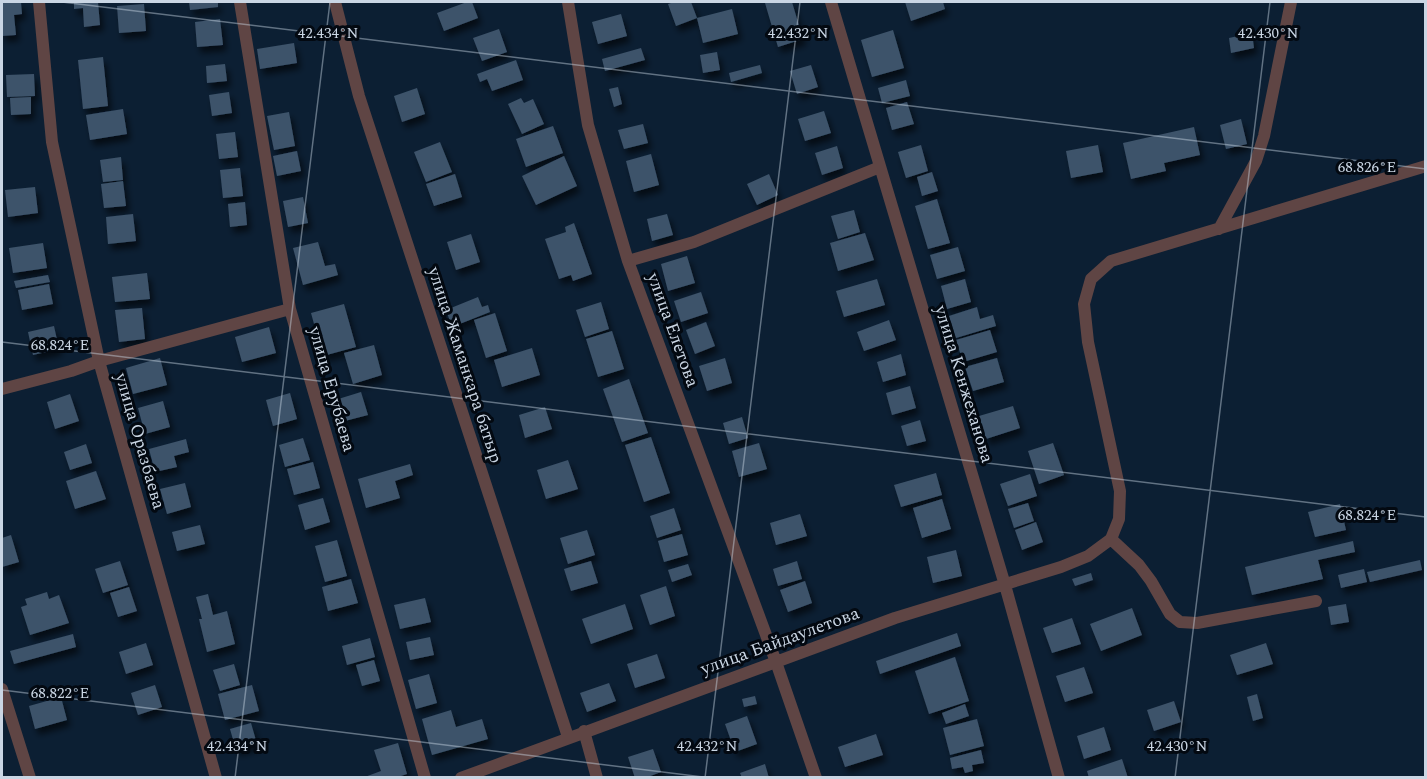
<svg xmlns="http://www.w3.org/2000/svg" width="1427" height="779" font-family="Spectral,serif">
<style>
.building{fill:#3d536a;filter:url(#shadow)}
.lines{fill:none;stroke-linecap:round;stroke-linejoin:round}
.minor{stroke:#5f4544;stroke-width:12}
.ticks{fill:none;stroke:#cad6e4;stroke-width:1.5;stroke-opacity:0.45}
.labels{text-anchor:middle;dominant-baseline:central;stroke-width:6;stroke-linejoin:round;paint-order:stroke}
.street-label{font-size:18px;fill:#cad6e4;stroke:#030911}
.ticks-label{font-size:15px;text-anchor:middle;fill:#cad6e4;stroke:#030911;stroke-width:6;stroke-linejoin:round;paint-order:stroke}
</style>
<defs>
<filter id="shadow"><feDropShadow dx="3.5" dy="6" stdDeviation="3" flood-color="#0009"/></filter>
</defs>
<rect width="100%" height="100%" fill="#0c1f33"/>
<path class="building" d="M2 2H21L22 14 14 15 16 35 2 36Z
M74 2H98L100 25 84 27 83 8 74 9Z
M189 2H218V7L190 10Z
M467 2H472L478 18 444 31 437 13Z
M674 2H691L697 18 676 26 668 4Z
M771 2H792L803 39 778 47 765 3Z
M905 2H943L945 9 911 21Z
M144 4 146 31 119 33 117 6Z
M732 9 738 34 703 43 697 18Z
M621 14 627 36 598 44 592 22Z
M220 19 223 45 197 47 195 22Z
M499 29 507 52 482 61 473 38Z
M893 30 904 68 872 77 861 40Z
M1252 33 1254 48 1231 53 1229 38Z
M294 43 297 63 260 69 257 49Z
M641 48 645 60 605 71 602 59Z
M717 52 720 70 703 73 700 55Z
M103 57 108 106 83 109 78 60Z
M516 60 523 80 492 91 487 79 480 82 477 74Z
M225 64 227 81 207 83 206 66Z
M760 65 762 73 731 82 729 73Z
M811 65 818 87 797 94 790 71Z
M34 74 35 96 7 97 6 75Z
M906 80 910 96 882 103 878 88Z
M618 87 622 104 614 107 609 89Z
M417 88 425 114 402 122 394 96Z
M229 92 232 113 212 116 209 95Z
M31 97V114L11 115 10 98Z
M521 98 524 103 533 99 544 124 522 134 508 104Z
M907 102 914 124 892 130 886 108Z
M123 109 127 134 90 140 86 115Z
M824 111 831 133 805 141 798 119Z
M289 112 295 146 274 150 267 116Z
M1241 119 1247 144 1226 149 1220 125Z
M643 124 648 143 624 149 618 130Z
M553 126 563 153 526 167 516 139Z
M1194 127 1200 155 1164 163 1166 171 1131 179 1123 143Z
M235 132 238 157 219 159 216 134Z
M440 142 452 172 426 182 414 152Z
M921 145 928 171 906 178 898 152Z
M1098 145 1103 172 1071 178 1066 151Z
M837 146 843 168 822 175 815 153Z
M297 151 301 171 277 176 273 156Z
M651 154 659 185 634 192 626 161Z
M564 156 577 186 536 205 522 176Z
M121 157 123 180 103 182 100 160Z
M240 168 243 196 223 198 220 170Z
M932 172 938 191 922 196 917 177Z
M455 174 462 197 434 206 426 184Z
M769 174 778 195 757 205 747 184Z
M123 181 126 206 104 208 101 184Z
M35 187 38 213 8 217 5 190Z
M303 197 308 223 288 227 283 201Z
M937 199 950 243 928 249 915 206Z
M245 202 247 225 230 227 228 204Z
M854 210 860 232 838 239 831 216Z
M133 214 136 241 108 244 106 217Z
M667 214 673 235 652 241 647 219Z
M574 223 592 274 573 281 571 275 559 279 545 239 566 232 565 227Z
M865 233 874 260 838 271 830 243Z
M471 234 480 262 456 270 447 242Z
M318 242 325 266 335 264 338 275 303 285 293 248Z
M43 243 47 268 13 273 9 248Z
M958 247 965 271 937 279 930 255Z
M687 256 695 283 668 291 661 264Z
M147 273 150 299 115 302 112 277Z
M48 275 50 282 16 288 14 281Z
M877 279 885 305 844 317 836 291Z
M965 279 971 302 947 309 941 286Z
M49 284 53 304 22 310 18 290Z
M701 292 708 313 681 322 674 301Z
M478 297 482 307 488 305 490 312 452 327 446 310Z
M601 302 609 329 585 337 576 310Z
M344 304 356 347 323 356 311 313Z
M977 307 980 319 993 315 996 326 956 338 949 316Z
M142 308 145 339 119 342 115 310Z
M495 313 507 351 486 358 474 320Z
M889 320 896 340 864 351 857 332Z
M706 322 715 346 695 354 686 330Z
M54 326 59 349 33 355 28 332Z
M269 327 276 353 242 362 235 337Z
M990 330 997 352 963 362 956 340Z
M612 331 624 369 598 377 586 339Z
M374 345 382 375 353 384 344 353Z
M532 348 540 375 502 387 494 360Z
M901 354 906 375 883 382 877 362Z
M160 358 167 385 133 394 126 368Z
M725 358 732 383 707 391 699 366Z
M997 358 1004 382 973 391 965 367Z
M629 379 648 433 622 442 603 389Z
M910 386 916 408 892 415 886 393Z
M361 392 368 415 341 422 335 400Z
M290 393 297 419 273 426 266 400Z
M70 394 79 421 55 429 47 402Z
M163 401 170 427 145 434 138 408Z
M1013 406 1020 428 986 439 979 416Z
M545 407 552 429 525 438 519 415Z
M742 417 748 438 729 444 723 423Z
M920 420 926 441 907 446 901 426Z
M651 437 670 493 644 502 625 445Z
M303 438 310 460 285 467 279 445Z
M186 439 189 452 174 456 177 467 155 472 149 449Z
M759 443 767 469 739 477 732 451Z
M1053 443 1064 475 1039 484 1028 451Z
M86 444 92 463 70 470 64 452Z
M568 460 578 489 546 499 537 470Z
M313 462 320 488 294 495 287 469Z
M410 464 413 475 395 481 400 498 366 508 358 479Z
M96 471 106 499 75 509 66 481Z
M936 473 942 495 901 507 894 485Z
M1030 474 1037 496 1008 506 1000 484Z
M185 483 191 507 167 514 160 489Z
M323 498 330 522 305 530 298 505Z
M942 499 951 529 922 538 913 508Z
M1028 503 1034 521 1014 528 1008 509Z
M1340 504 1346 530 1315 537 1308 512Z
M674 508 681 530 657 538 650 516Z
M800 514 807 536 776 545 770 523Z
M1036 522 1043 542 1022 550 1015 530Z
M200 525 205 544 177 551 172 532Z
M587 530 595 555 568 564 560 538Z
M682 534 688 555 664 562 658 541Z
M11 535 19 562 2 567V538Z
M337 540 347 576 325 582 315 546Z
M1353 541 1355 552 1318 560 1323 579 1252 595 1245 567Z
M956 550 962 576 933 583 927 557Z
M1420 560 1422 570 1370 582 1367 572Z
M120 561 128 585 103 593 95 569Z
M591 561 598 583 571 591 564 569Z
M797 561 802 579 778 586 773 569Z
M688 564 692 575 672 582 668 570Z
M1364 569 1367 582 1341 588 1338 575Z
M1091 573 1093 580 1075 586 1072 579Z
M351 579 358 603 328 611 322 587Z
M805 581 812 603 788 612 780 590Z
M666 586 675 616 650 625 640 595Z
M129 587 137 611 118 617 110 593Z
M47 592 49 599 59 595 69 623 30 635 21 607 27 605 25 599Z
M208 594 213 615 227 611 235 644 207 652 199 619H202L196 597Z
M425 598 431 622 400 629 394 605Z
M625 604 633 629 591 644 582 619Z
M1346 604 1349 622 1331 625 1328 607Z
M1132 608 1142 635 1101 651 1090 624Z
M1072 618 1081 644 1052 653 1043 628Z
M957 633 961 646 880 674 876 661Z
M73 634 76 647 14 664 10 651Z
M430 637 434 655 410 660 406 642Z
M370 638 375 657 347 665 342 646Z
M146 643 153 665 126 674 119 652Z
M1266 643 1273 664 1237 675 1230 655Z
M657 654 665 678 635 688 627 664Z
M955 657 969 701 929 714 915 671Z
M374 660 380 681 362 686 356 665Z
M234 664 240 685 220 691 213 670Z
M1084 667 1093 693 1065 702 1056 676Z
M429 674 437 703 416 709 408 680Z
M609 683 616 701 587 712 580 693Z
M155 685 162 707 138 715 131 693Z
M252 685 259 711 225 720 218 694Z
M1257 694 1263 718 1253 721 1247 697Z
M755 696 757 704 744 707 742 699Z
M61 697 67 720 35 729 29 706Z
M1174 701 1181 722 1154 731 1147 710Z
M965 704 969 716 946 724 942 713Z
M451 710 456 727 482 719 488 739 432 755 422 719Z
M747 716 757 744 735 752 725 724Z
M977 719 984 746 950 755 943 728Z
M251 723 257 744 236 750 230 729Z
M1104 727 1111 750 1084 759 1077 736Z
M876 734 883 755 845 767 838 747Z
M398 743 407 774 395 778H362L381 771 374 750Z
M653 749 661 772 645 778H635L628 757Z
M981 750 984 763 972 765 973 771 965 773 963 767 952 769 950 758Z
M1122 759 1128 778H1089L1087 771Z
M765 764 769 778H742L740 773Z"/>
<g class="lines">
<path class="minor" d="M39 2 52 142 99 361 216 778
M240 2 290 309 425 778
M335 2 359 96 568 737
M568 2 588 125 628 261 776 662 816 778
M831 2 1005 585 1059 778
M1219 229 1256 161 1264 136 1291 2
M628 261 694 242 880 167
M2 389 71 371 99 361 290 309
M1316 601 1197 623 1180 622 1170 614 1151 581 1139 565 1111 539 1119 519 1120 491 1088 342 1084 304 1091 279 1111 261 1426 166
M2 689 30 778
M584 731 597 778
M461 778 895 618 1061 567 1088 556 1111 539"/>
</g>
<path class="ticks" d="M62 2 1426 169M2 342 1426 517M2 690 711 778M235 778 330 2M705 778 800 2M1175 778 1270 2"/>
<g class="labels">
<g class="street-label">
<text transform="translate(673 330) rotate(70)">улица Елетова</text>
<text transform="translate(465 365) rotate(72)">улица Жаманкара батыр</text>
<text transform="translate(964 384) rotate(73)">улица Кенжеханова</text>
<text transform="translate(332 389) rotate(74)">улица Ерубаева</text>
<text transform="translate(140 441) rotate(74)">улица Оразбаева</text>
<text transform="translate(780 641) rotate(-20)">улица Байдаулетова</text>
</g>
</g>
<g class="ticks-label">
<text x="328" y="38">42.434°N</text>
<text x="798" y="38">42.432°N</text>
<text x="1268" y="38">42.430°N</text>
<text x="1367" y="172">68.826°E</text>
<text x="60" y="350">68.824°E</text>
<text x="1367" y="520">68.824°E</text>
<text x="60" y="698">68.822°E</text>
<text x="237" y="751">42.434°N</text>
<text x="707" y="751">42.432°N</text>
<text x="1177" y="751">42.430°N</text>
</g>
<rect width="1427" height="779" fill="none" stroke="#cad6e4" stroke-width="6"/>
</svg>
